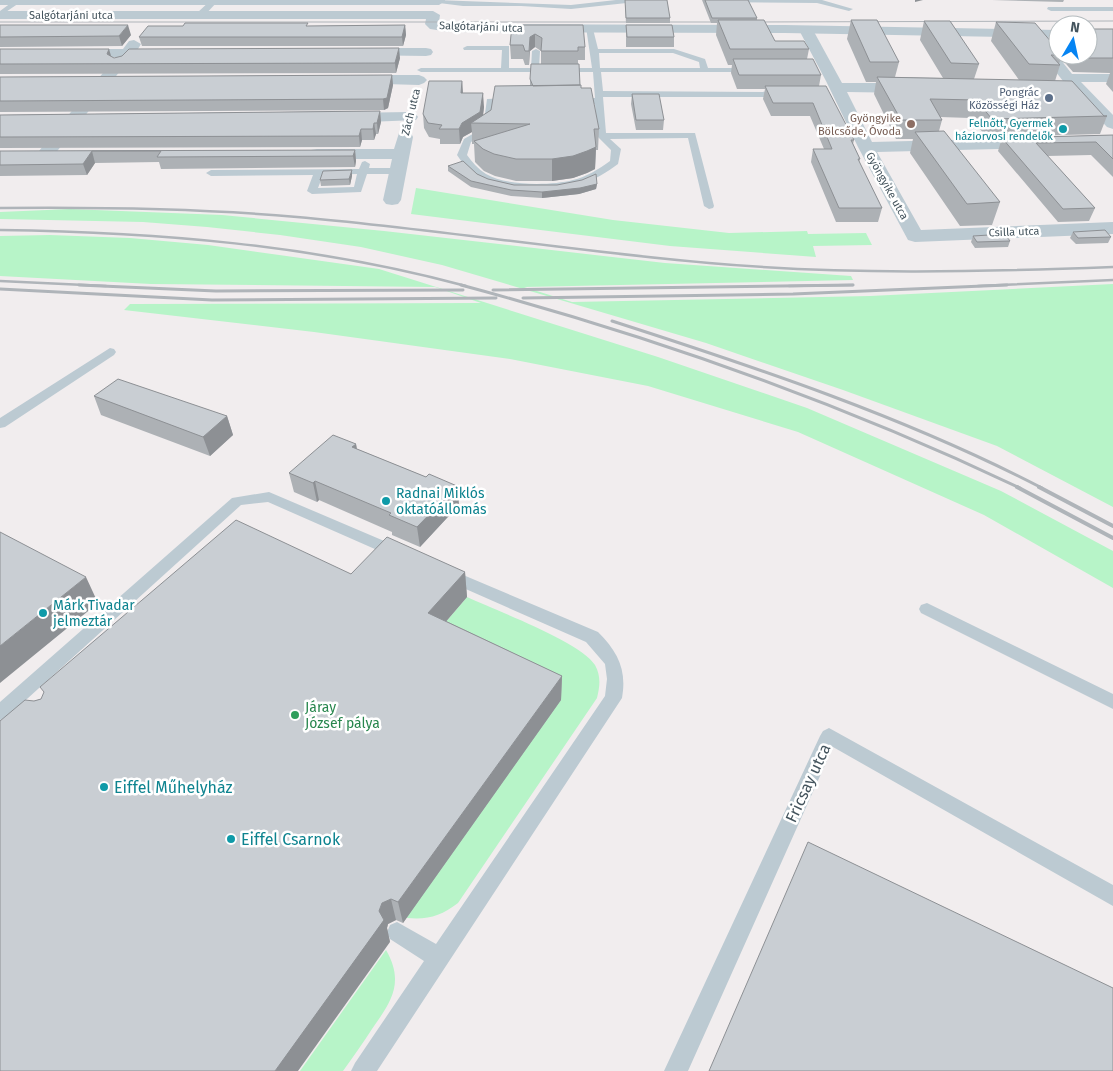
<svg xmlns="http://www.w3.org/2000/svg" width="1113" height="1071" font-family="'Fira Sans',sans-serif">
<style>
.green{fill:#b7f4c8}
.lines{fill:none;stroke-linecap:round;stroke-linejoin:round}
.service{fill:#bccad2;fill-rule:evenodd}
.minor{fill:#bccad2;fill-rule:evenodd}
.tertiary{fill:#bccad2;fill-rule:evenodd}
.tram{stroke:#afb4b9;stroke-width:1}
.rail-far2{stroke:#afb4b9;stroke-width:2.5}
.rail-far1{stroke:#afb4b9;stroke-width:3}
.rail{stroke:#afb4b9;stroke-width:4}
.wall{fill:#adb1b5}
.shaded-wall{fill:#8d9094}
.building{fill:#c9ced3;stroke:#8d9094}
.service-dot{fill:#5c6f8a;stroke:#fff;stroke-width:2}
.education-dot{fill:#8d6e63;stroke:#fff;stroke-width:2}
.culture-dot{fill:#0f9aa8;stroke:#fff;stroke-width:2}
.leisure-dot{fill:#2e9e5b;stroke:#fff;stroke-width:2}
.labels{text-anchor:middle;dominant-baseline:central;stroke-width:5;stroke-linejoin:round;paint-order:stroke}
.far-street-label{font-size:11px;fill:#44545d;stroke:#fff}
.far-service-label{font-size:11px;fill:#4e5e75;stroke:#fff;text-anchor:end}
.far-education-label{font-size:11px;fill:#785e54;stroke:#fff;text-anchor:end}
.far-culture-label{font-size:11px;fill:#0d838f;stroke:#fff;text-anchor:end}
.culture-label{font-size:14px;fill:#0d838f;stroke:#fff;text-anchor:start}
.leisure-label{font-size:14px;fill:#27864d;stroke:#fff;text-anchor:start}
.near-street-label{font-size:16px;fill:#44545d;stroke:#fff}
.near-culture-label{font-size:16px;fill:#0d838f;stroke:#fff;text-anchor:start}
</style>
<rect width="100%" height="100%" fill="#f1edee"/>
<path class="green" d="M416 188 613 220 729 233 807 231 808 234 866 233 872 245 813 246 816 257 670 246 411 214Z
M70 209 222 215 384 231 665 263 851 276 853 280 524 287 572 302 870 296 1113 284V507L997 446 843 390 706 343 442 265 361 247 280 235 207 227 143 222 0 219V212Z
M50 235 130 238 208 245 379 269 658 357 807 408 1001 491 1113 551V588L984 515 798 432 648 386 510 359 314 332 124 310 130 304 481 303 435 287 151 284 0 276V236Z
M467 597C495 610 581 642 595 665 601 676 600 686 597 698L458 903C441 916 428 920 407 918L432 638Z
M386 950C405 983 391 1002 372 1029 363 1043 353 1057 343 1071H300Z"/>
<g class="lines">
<path class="service" d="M15 0 22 1 0 16V11Z
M211 0 218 1 203 17H197V13Z
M436 0 571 5 616 0H639L636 2 571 9 521 6H463L439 3Z
M707 0H822L853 9 849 11 817 3 710 2Z
M1048 7H1113V11H1051L1047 9Z
M586 27 593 29 598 49H674L705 59 708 68H751L755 70 751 72H601L603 91 787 92V96L784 97H603L606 133H695L714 206 713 208 709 209 704 206 688 138 610 139 621 149 618 164C607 172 595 180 581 184 554 193 503 193 478 178 469 172 463 164 457 155L464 139 483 128 487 99 511 98 515 101 514 103 494 104 491 129 471 142 467 155C472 162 478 169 486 174 506 186 550 186 573 180 586 177 599 169 610 161L611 150 597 136 595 104H574L570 101 574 98H595L593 72H421L417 70 421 68H501L502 50H464L463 48 467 46H509V68H531L532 51 536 49 540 51 539 68H592ZM599 53H673L699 62 700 68H600Z
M365 161 370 164 369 168H398L403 171 398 174H367L361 192 312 194 307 191 313 175 211 176 206 173 211 170 359 169 362 162ZM357 174 354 187 318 188 323 175Z
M110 348 114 349 116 352 114 355 5 427 0 428V418Z
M269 492 403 549 406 553 403 557 398 558 393 557 268 502 241 505 6 718 0 720V702L232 498Z
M449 569 598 632C618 652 627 670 622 698L377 1071H351L355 1063 424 961 390 939 387 932 390 925 397 922 436 944 605 696 607 679 605 664 586 642 443 579 441 575 443 571Z
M927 603 1113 694V709L921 613 919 609 921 605Z
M829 728 1113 885V906L833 747 688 1071H664L820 736 823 731Z"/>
<path class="minor" d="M0 0H445V1L439 5H0Z
M806 26 813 30 842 83H912L917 85 920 88 917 91 912 93 847 92 872 142 1113 136V146L877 152 921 230 1113 222V234L915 242 908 240 858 147 826 81 799 30Z
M1036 34 1041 35 1072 74H1113V82H1081L1113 115V129L1107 127 1063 81 1029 38Z
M134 40 141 44 138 49 168 50 170 53 168 56 163 57H131L51 159H39L36 155 39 151 116 57H0V49H123L129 41Z
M361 48H426L431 49 433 52 431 55 426 56 356 55 354 52 356 49Z
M355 75H419L424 77 427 80 424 83 419 85 350 83 347 80 350 77Z
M410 112 416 114 418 117 416 120 344 123 338 121 336 118 338 115 344 113Z
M405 132 411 133 413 137 401 200 398 204 392 205 386 204 383 200 392 159H317L311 158 308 154 311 150 317 149H394L399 133Z"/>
<path class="tertiary" d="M0 11H433L440 15 439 22 450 24 785 25 1058 30V38L785 33 450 32 430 29 425 24 426 19H0Z"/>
<path class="tram" d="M0 22H725
M752 22 1113 21"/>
<path class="rail-far2" d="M0 208C99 207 198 208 297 217 435 229 572 251 709 263 844 275 978 272 1113 267
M0 230C157 232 314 245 466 286
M0 281 106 286
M789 286 853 285
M978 286 1113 280"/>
<path class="rail-far1" d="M79 285 216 291 463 290
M461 285C652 336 841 403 1020 488
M0 289 212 300 496 298
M493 290 853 285
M523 298 793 294 1007 285
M612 321C758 368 905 417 1042 488"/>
<path class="rail" d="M1017 487 1113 538
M1039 487 1113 526"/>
</g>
<path class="wall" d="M702 0H748L757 18V20L775 41 809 49 807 59 821 75 819 86 854 140 853 144 860 159 859 162 882 208 878 222H836L811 162 813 149H824L810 116H771L763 99 765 89H737L731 73 732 65H728L716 35 717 23H711Z
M992 0H1064L1063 2Z
M625 5 670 18V23H626Z
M851 20 899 62 895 77 943 78 920 40 924 21 979 64 974 79 1019 80 991 41 996 22 1050 39 1053 28H1058V55H1088L1113 29V92L1106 84 1110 73 1073 72 1061 58 1059 64 1060 65 1055 81 1104 116H1107L1100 134 987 137 970 118 940 117 942 120 939 131 1000 202 992 225 960 226 910 153 913 139H896L874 94 876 82H866L847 39Z
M0 25 131 35 122 46 0 47Z
M405 25 406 35 403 46H142L139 37 308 26Z
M512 25 585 47V60H578V64L580 85 599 129 598 150H596L595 169 587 173 573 178 552 181H516L495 176 484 171 475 162 474 144H472V132L463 137 460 144H440V139L429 137 424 128 423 114 462 81 463 93 484 107 483 115 530 86V79L541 64V51L535 47 530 51 529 65H525L523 59H511L510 45Z
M626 25 674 37V47H626Z
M0 49 112 57 114 58H400L396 73 0 74Z
M392 75 393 85 388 108 384 110 0 112V77Z
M632 94 664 120 663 130H636L631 104Z
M380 111 381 122 378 134H376L374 140H362L360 147 0 148V115Z
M1113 135V177L1091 155 1047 156 1095 208 1089 221 1058 222 998 151 1002 138Z
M355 150 356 161 355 167 161 169 159 162 95 163 87 175 0 176V151Z
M448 166 477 174 488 179 514 185H557L597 184 596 189 579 194 542 198 511 196 471 187 448 171Z
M352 176 350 185 321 186 320 180Z
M1073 232 1111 237 1108 243 1076 244 1070 238Z
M973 236 1010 241 1008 247 975 248 971 242Z
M94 396 227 416 233 435 210 456 101 415Z
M356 444 357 449 426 477 457 486 459 505 420 547 392 535V532L319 500 317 502 294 492 289 473Z
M465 572 467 597 446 621 562 676 561 700 403 923 396 920 388 924 387 928 390 942 34 701 41 699 351 574Z"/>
<path class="shaded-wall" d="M915 0H923L915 2Z
M128 25 131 35 122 46 119 36Z
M405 25 406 35 403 46 402 37Z
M535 34V47L530 51 529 65 530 37Z
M399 48 400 58 396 73 395 63Z
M109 49 112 59 110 64 107 54Z
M392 75 393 85 388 108 384 110 383 99Z
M462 81 463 95 461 93Z
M483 93 484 107 482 123H471L472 132 463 137 460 144 459 129 462 123Z
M380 111 381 122 378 134 377 123Z
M374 123 376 134 374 140 373 129Z
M361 129 362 140 360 147 359 136Z
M596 147 595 169 587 173 573 178 552 181V159Z
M355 150 356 161 355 167 353 156Z
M92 151 95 163 87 175 83 164Z
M352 170V176L350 185 349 179Z
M597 184 596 189 579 194 542 198V192Z
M227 416 233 435 210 456 203 437Z
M356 444 359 463 352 447Z
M315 481 319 500 317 502 313 483Z
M457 486 459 505 420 547 417 527Z
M465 572 467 597 432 638 428 613Z
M86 577 98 603 0 683V646Z
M562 676 561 700 403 923 398 902Z
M391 899 396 920 388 924 387 928 390 942 298 1071H275L379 911 382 903Z"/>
<path class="building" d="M625 0H667L670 18H626Z
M705 0H748L757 18H712Z
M718 20H764L775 41H804L809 49H730Z
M851 20H877L899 62H870Z
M924 21H950L979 64 951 63Z
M996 22 1035 23 1058 50V55H1051L1060 65 1029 64Z
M185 23H308L306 26 405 25 402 37H139L148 26H183Z
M0 25H128L119 36 0 37Z
M512 25H583L585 47H578V51H541L542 38 535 34 530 37 529 51H525L523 45H510Z
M626 25H672L674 37H627Z
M1053 28H1058V34Z
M1088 29H1113V58H1078L1075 55H1088Z
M399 48 395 63 0 64V49H109L107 54 114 58 122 56 129 49Z
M733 59H813L821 75H739Z
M531 64H579L580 85 533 86 530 79Z
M392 75 387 98 383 99 0 101V77Z
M877 77 1072 81 1104 116H1107L992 119 976 100 930 99 942 120H901Z
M429 81H462L461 93H483L480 112 462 123 459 129H439L442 125 428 123 423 114Z
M581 85V88H591L599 129H594L596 147 587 151 573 156 552 159H516L494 154 483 149 474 141 530 124 471 123 491 110 495 86Z
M765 86H826L854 140H851L860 159H858L882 208H839L813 149H832L813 103H773Z
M632 94H659L664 120H636Z
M380 111 377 123H374L373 129H361L359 136 0 137V115Z
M944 131 1000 202 967 204 915 132Z
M1113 135V159L1096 142 1036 143 1095 208 1063 209 1002 138Z
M355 150 353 156 157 157 161 151H92L83 164 0 165V151Z
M463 161 477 174 488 179 514 185H557L582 180 596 174 597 184 580 188 542 192 511 190 471 181 448 166Z
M352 170 349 179 320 180 323 171Z
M1105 230 1111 237 1078 238 1073 232Z
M1005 234 1010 241 977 242 973 236Z
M118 379 227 416 203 437 94 396Z
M333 435 356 444 352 447 426 477 429 474 457 486 417 527 389 515 391 513 315 481 313 483 289 473Z
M236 520 351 574 387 537 465 572 428 613 562 676 398 902 391 899 382 903 379 911 384 920 275 1071H0V721L25 700 34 701 41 699 44 692 40 687Z
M0 532 86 577 0 646Z
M808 842 1113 988V1071H709Z"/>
<circle class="service-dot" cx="1049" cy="98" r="5"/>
<circle class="education-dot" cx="911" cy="124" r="5"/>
<g class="culture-dot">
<circle cx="1063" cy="129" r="5"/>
<circle cx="386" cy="501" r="5"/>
<circle cx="43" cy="613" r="5"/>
<circle cx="104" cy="787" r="5"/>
<circle cx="231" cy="839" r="5"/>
</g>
<circle class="leisure-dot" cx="295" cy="715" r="5"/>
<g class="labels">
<g class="far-street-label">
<text x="71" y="15">Salgótarjáni utca</text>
<text transform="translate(481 27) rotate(2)">Salgótarjáni utca</text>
<text transform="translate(411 112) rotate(-76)">Zách utca</text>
<text transform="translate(887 186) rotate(61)">Gyöngyike utca</text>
<text transform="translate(1014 232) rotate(-2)">Csilla utca</text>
</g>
<g class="far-service-label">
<text x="1039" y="92">Pongrác<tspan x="1039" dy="13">Közösségi Ház</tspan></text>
</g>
<g class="far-education-label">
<text x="901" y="118">Gyöngyike<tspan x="901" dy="13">Bölcsőde, Óvoda</tspan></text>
</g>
<g class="far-culture-label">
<text x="1053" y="123">Felnőtt, Gyermek<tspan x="1053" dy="13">háziorvosi rendelők</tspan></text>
</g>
<g class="culture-label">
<text x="396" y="493">Radnai Miklós<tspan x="396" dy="16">oktatóállomás</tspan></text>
<text x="53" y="605">Márk Tivadar<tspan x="53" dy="16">jelmeztár</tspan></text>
</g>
<g class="leisure-label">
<text x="305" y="707">Járay<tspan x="305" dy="16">József pálya</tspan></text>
</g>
<g class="near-street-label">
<text transform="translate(808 783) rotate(-65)">Fricsay utca</text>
</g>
<g class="near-culture-label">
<text x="114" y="787">Eiffel Műhelyház</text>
<text x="241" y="839">Eiffel Csarnok</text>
</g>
</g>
<g transform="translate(1073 40) rotate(9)"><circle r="24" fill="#ffffff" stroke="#b4bbbe"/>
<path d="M0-4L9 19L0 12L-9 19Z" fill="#0584f3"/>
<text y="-8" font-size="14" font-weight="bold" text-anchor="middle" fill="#44545d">N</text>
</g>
</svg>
